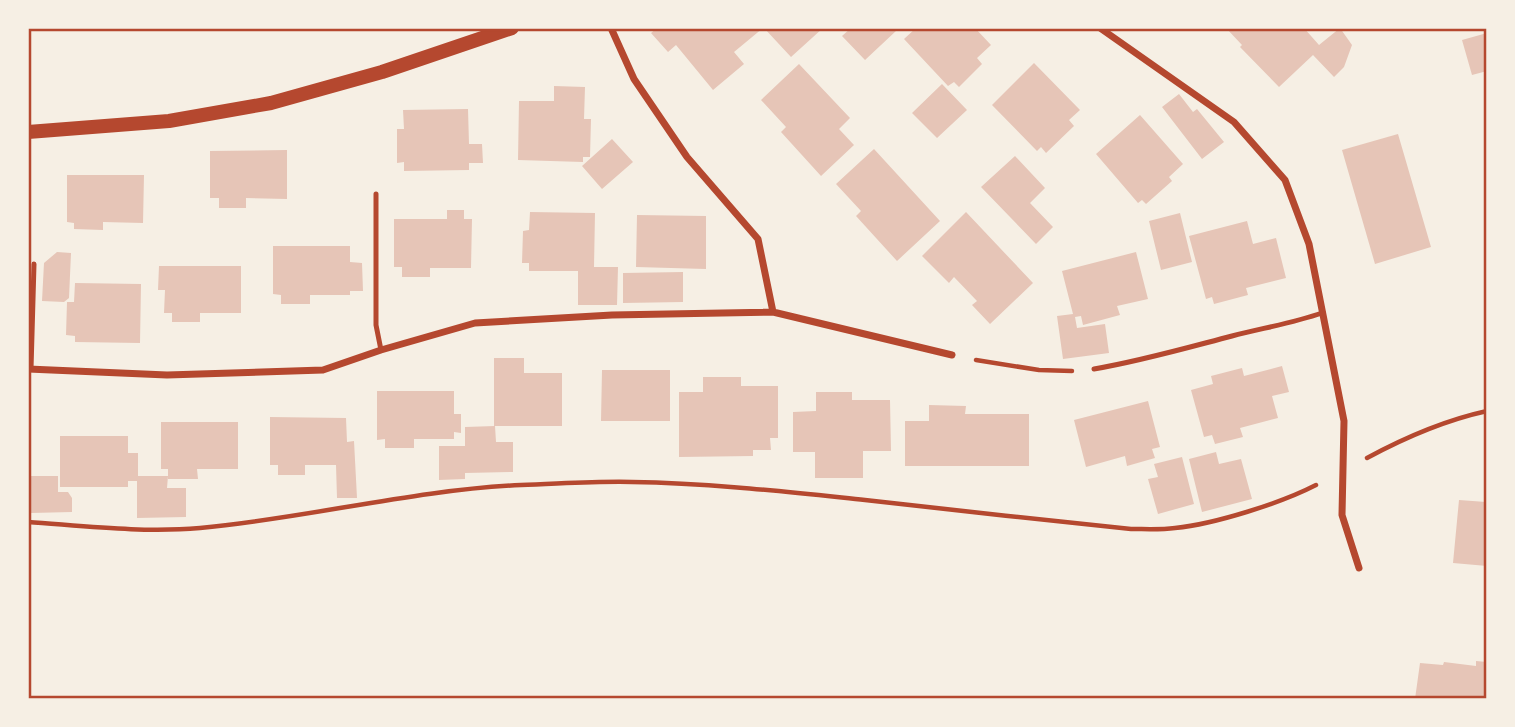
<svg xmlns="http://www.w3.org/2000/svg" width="1515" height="727" font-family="'Work Sans',sans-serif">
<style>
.building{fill:#e6c5b7}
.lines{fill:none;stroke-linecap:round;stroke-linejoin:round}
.path{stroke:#b5482f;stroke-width:4.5}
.service{stroke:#b5482f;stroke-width:5}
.minor{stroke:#b5482f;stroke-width:7}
.secondary{stroke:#b5482f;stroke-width:14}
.neatline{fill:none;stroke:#b5482f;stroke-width:2.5}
</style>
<rect width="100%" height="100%" fill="#f6efe4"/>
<path class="building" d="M657 28H763L734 52 744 64 713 90 676 45 668 52 651 33Z
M764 28H823L791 57Z
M851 28H893L896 31 865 60 842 36Z
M916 28H975L991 45 977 58 982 64 959 87 954 82 948 86 904 39Z
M1226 28H1304L1319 45 1340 28 1352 45 1344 67 1334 77 1313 55 1279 87 1240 47 1242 45Z
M1487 33V71L1472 75 1462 40Z
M1034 63 1080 110 1069 120 1074 126 1046 153 1041 147 1037 151 992 105Z
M799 64 850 118 839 129 854 145 821 176 781 132 786 127 761 100Z
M942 84 967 110 937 138 912 113Z
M554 86 585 87 584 119H591L590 157H583V162L518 160 519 101H554Z
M1179 94 1193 112 1197 109 1224 142 1202 159 1162 107Z
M468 109 469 144H482L483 163H469V170L404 171V162L397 163V129H404L403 110Z
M1140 115 1183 164 1169 177 1172 181 1146 204 1142 200 1138 203 1096 154Z
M1398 134 1431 247 1375 264 1342 150Z
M612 139 633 162 602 189 582 166Z
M874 149 940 221 897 261 856 216 861 211 836 184Z
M287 150V199L246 198V208H219V198H210V151Z
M1015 156 1045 188 1030 203 1053 227 1036 244 981 187Z
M67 175H144L143 223 103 222V230L74 229V223L67 222Z
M447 210H464V219H472L471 268H430V277H402V267H394V219H447Z
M530 212 595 213 594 267H618L617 305H578V271H529V263H522L523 231 529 230Z
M966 212 1033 283 990 324 972 305 977 301 954 277 949 283 922 256Z
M1180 213 1192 262 1161 270 1149 221Z
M637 215 706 216V269L636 267Z
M1247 221 1253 244 1276 238 1286 278 1246 288 1248 295 1214 304 1212 297 1206 299 1189 236Z
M273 246H350V262L362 263 363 291H350V295H310V304H281V295L273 294Z
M57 252 71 253 69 298 64 302 42 301 44 263Z
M1136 252 1148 299 1117 306 1120 315 1083 325 1081 316 1075 317 1077 328 1105 324 1109 353 1063 359 1057 316 1073 314 1062 271Z
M159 266H241V313H200V322H172V313H164L165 290H158Z
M683 272V302L623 303V273Z
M75 283 141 284 140 343 75 342V336L66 335 67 302H74Z
M494 358H524V373H562V426H494Z
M1282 366 1289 392 1272 396 1278 418 1240 428 1243 437 1215 444 1212 435 1204 437 1191 390 1213 384 1211 376 1242 368 1244 376Z
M602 370H670V421H601Z
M703 377H741V386H778V438H770L771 450H753V456L679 457V392H703Z
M377 391H454V414H461V433L454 432V439H414V448H385V439L377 440Z
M816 392H852V400H890L891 451H863V478H815V452H793V412L816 411Z
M1148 401 1160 447 1152 449 1155 458 1127 466 1125 456 1086 467 1074 420Z
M929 405 966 406 965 414H1029V466H905V421H929Z
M270 417 346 418 347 442 354 441 357 498H337L336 465H305V475H278V465H270Z
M161 422H238V469H197L198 479H168V469H161Z
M495 426 496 442H513V472L465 473V479L439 480V446H465V427Z
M60 436H128V453H138V476H168L167 488H186V517L137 518V481H128V487H60Z
M1216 452 1219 464 1241 459 1252 499 1202 512 1189 459Z
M1182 457 1194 504 1158 514 1148 479 1158 477 1154 464Z
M31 476H58V492H68L72 498V512L31 513Z
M1459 500 1486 502 1487 566 1453 563Z
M1476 661 1487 662V699H1415L1420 663 1443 665 1444 662 1476 666Z"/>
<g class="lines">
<path class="path" d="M976 360 1039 370 1072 371
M1367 458C1404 438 1446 420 1487 411
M28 522C85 526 143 533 200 528 308 518 413 490 521 485 557 484 595 481 632 482 710 483 788 492 865 500 954 510 1042 520 1131 529 1145 529 1160 530 1175 528 1215 524 1281 503 1316 485"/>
<path class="service" d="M376 194V325L381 350
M31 369 34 264
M1094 369C1141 361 1186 348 1232 336 1263 328 1293 323 1322 313"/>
<path class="minor" d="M611 28 634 79 687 157 758 239 773 312
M1100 28 1234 122 1285 180 1309 244 1344 421 1342 515 1359 568
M28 369 167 375 323 370 381 350 475 323 612 315 773 312 952 355"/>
<path class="secondary" d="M28 132 169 121 271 103 382 72 512 28"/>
</g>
<rect width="1515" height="727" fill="none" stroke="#f6efe4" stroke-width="60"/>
<rect x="30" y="30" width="1455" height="667" class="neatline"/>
</svg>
